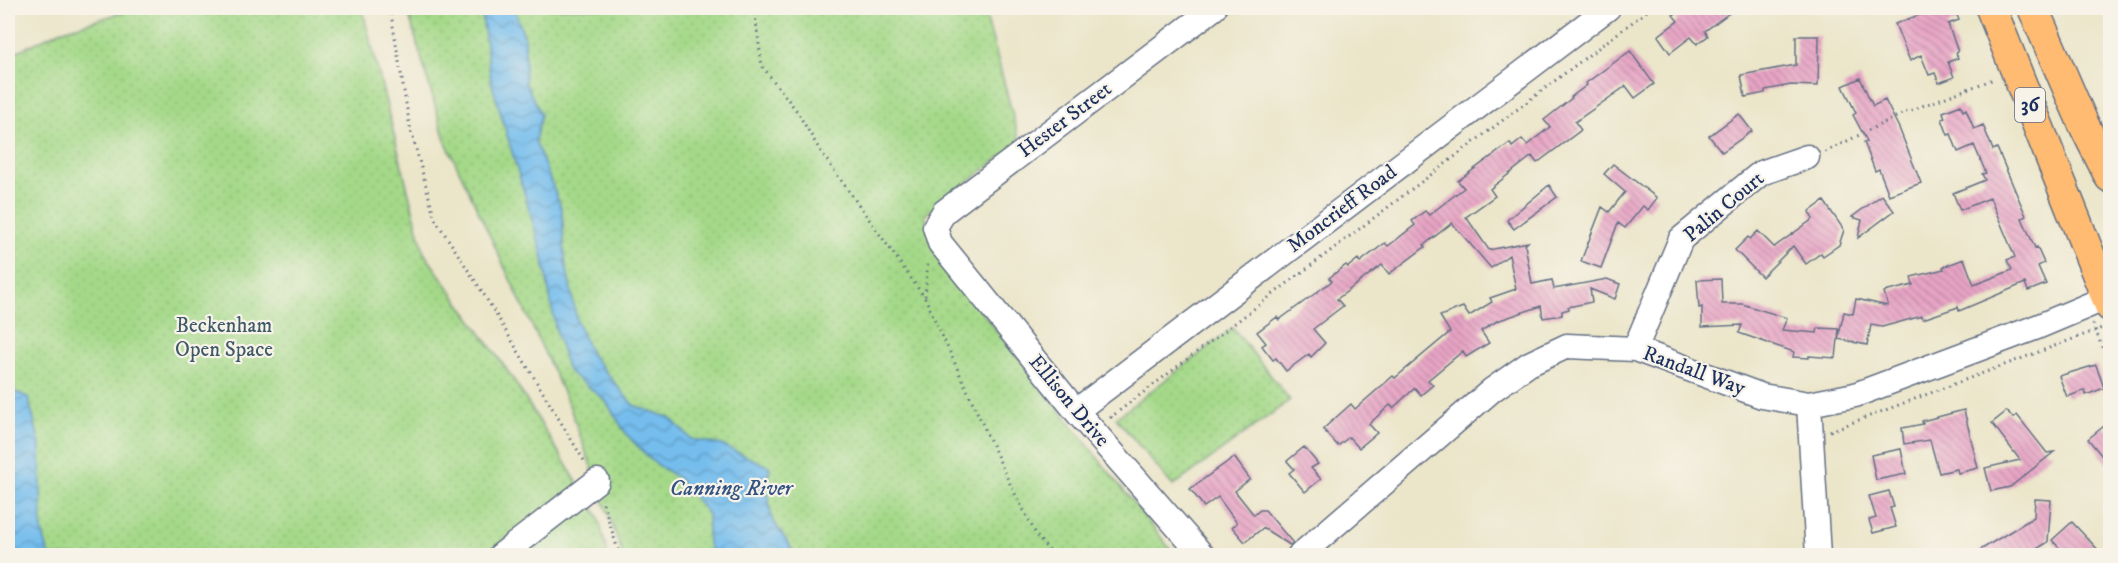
<svg xmlns="http://www.w3.org/2000/svg" width="2118" height="563" font-family="'IM FELL DW Pica',serif">
<style>
.park{fill:url(#park-dots);stroke:#608474;stroke-width:1.5}
.water{fill:url(#water-waves);stroke:#4876a6;stroke-width:1.5}
.building{fill:url(#building-back-hatch)}
.lines{fill:none;stroke-linecap:round;stroke-linejoin:round}
.minor-casing{stroke:#646f83;stroke-width:27}
.major-casing{stroke:#646f83;stroke-width:33}
.path{stroke:#646f83;stroke-width:3;stroke-dasharray:1.5 4.5;stroke-linecap:butt}
.minor{stroke:#fff;stroke-width:24}
.major{stroke:#ffbb71;stroke-width:30}
.labels{text-anchor:middle;dominant-baseline:central;stroke-width:4.5;stroke-linejoin:round;paint-order:stroke}
.shield{fill:#f7f3e8;stroke:#5d6a87;stroke-width:1.5}
.shield-label{font-size:20px;font-weight:bold;fill:#1b2f5e}
.street-label{font-size:21px;fill:#1b2f5e;stroke:#f7f3e8}
.park-label{font-size:21px;fill:#3e5a69;stroke:#f7f3e8}
.water-label{font-size:22px;font-style:italic;fill:#315282;stroke:#f7f3e8}
</style>
<defs>
<pattern id="park-dots" width="8" height="8" patternUnits="userSpaceOnUse" patternTransform="scale(1.5)"><rect width="8" height="8" fill="#a5d989"/><path d="M2 2h.1M6 6h.1" fill="none" stroke="#8dbb79" stroke-width="1.8" stroke-linecap="round"/></pattern>
<pattern id="water-waves" width="16" height="10" patternUnits="userSpaceOnUse" patternTransform="scale(1.5)"><rect width="16" height="10" fill="#74bded"/><path d="M0 5q4-4 8 0t8 0" fill="none" stroke="#5e9ac3"/></pattern>
<pattern id="building-back-hatch" width="6" height="6" patternUnits="userSpaceOnUse" patternTransform="scale(1.5)"><rect width="6" height="6" fill="#e8a4c5"/><path d="M-1 5l2 2M0 0l6 6M5-1l2 2" fill="none" stroke="#bb86a3"/></pattern>
</defs>
<rect width="100%" height="100%" fill="#f7f3e8"/>
<filter id="ink" filterUnits="userSpaceOnUse"><feTurbulence type="fractalNoise" baseFrequency=".0167" numOctaves="2"/><feDisplacementMap in="SourceGraphic" scale="12" xChannelSelector="R" yChannelSelector="G"/><feConvolveMatrix kernelMatrix="1 2 1 2 8 2 1 2 1" color-interpolation-filters="sRGB"/></filter>
<filter id="wash" filterUnits="userSpaceOnUse"><feTurbulence type="fractalNoise" baseFrequency=".008" numOctaves="4" result="noise"/><feDisplacementMap in="SourceGraphic" scale="24" xChannelSelector="R" yChannelSelector="G"/><feGaussianBlur stdDeviation="1.35" result="paint"/><feColorMatrix in="noise" values="0 0 0 0 0 0 0 0 0 0 0 0 0 0 0 0 0 1.4 0 .05"/><feComposite in="paint" operator="in"/></filter>
<g filter="url(#wash)">
<rect width="100%" height="100%" fill="#ebe5c9"/>
<path class="park" d="M138 8H362L424 253 512 377 598 516 608 555 8 556V56L60 31Z
M407 8H984L1020 142 925 215 934 252 1175 555H623L569 405 445 140Z
M1233 328 1290 400 1173 486 1116 418Z"/>
<path class="water" d="M481 8H514L525 39V82L541 114 535 141 562 210 565 260 577 321 591 354 633 405 670 418 691 439 721 445 770 467 766 488 772 519 796 555H713L708 544V514L678 478 652 461 627 435 605 400 568 371 556 330 542 253 491 81Z
M8 389 28 397 40 444 42 531 49 555H8Z"/>
<g id="blocks">
<path class="building" d="M1684 8H1736L1705 31 1708 36 1697 44 1691 37 1670 53 1658 36 1678 21 1673 15Z
M1938 8H1954L1959 20 1948 24 1958 52 1956 53 1958 58 1948 62 1954 77 1939 83 1935 73 1929 75 1921 55 1910 61 1895 24Z
M1796 36H1819L1818 86 1791 85 1765 90V93L1745 97 1741 75 1796 65Z
M1630 51 1654 84 1635 98 1626 86 1575 122 1581 130 1537 163 1532 156 1490 189 1495 196 1466 217 1489 250 1528 242 1525 245 1532 284 1552 280 1554 289 1607 279 1620 284 1615 299 1590 289 1592 302 1568 307 1569 309 1562 311V315L1543 318 1541 306 1497 321 1481 331 1489 343 1466 357 1463 351 1428 380 1433 385 1421 395 1415 388 1393 408 1390 405 1369 424 1377 433 1359 448 1349 437 1338 446 1323 429 1351 404 1355 409 1393 376 1395 378 1450 332 1440 316 1463 307 1469 316 1492 302 1490 298 1516 289 1509 255 1491 268 1452 223 1424 245 1425 247 1389 274 1382 265 1337 299 1343 306 1313 329 1325 343 1311 357 1309 354 1286 371 1276 358 1273 360 1262 346 1266 343 1257 332 1277 317 1279 320 1332 281 1329 278 1346 265 1348 267 1358 259 1360 262 1385 243 1388 246 1415 225 1412 221 1425 211 1429 215 1464 188 1458 181 1510 143 1512 147 1522 139 1527 145 1550 127 1544 120 1572 98 1571 97 1587 85 1586 83Z
M1860 78 1873 106 1885 100 1899 128 1921 183 1889 195 1879 169 1875 171 1864 142 1867 141 1853 115 1856 113 1843 86Z
M1961 105 1963 111 1966 109 1974 129 1983 125 1993 150 1997 148 2026 216 2022 218 2035 248 2037 247 2044 263 2038 266 2046 284 2028 291 2025 283 1959 311 1958 307 1923 319 1922 316 1882 327 1871 325 1867 345 1838 339 1844 312 1853 314 1856 299 1888 306 1884 292 1913 285 1911 277 1944 269 1943 267 1964 259 1974 285 2012 270 2007 260 2015 257 1990 198 1960 210 1953 193 1985 180 1982 174 1986 173 1974 145 1958 152 1951 134 1948 135 1942 119 1945 118 1943 112Z
M1739 114 1752 131 1722 152 1709 136Z
M1613 164 1657 198 1648 210 1643 206 1625 228 1618 223 1601 268 1581 261 1602 207 1609 212 1625 192 1604 174Z
M1549 185 1557 197 1514 229 1507 220Z
M1882 195 1894 211 1858 238 1862 220 1852 217Z
M1824 201 1844 230 1839 245 1823 256 1821 253 1806 264 1793 246 1762 277 1735 250 1748 237 1750 239 1758 231 1774 247 1813 219 1809 212Z
M1721 279 1722 304H1742L1787 318 1782 330 1817 333 1818 328 1839 329 1836 358 1809 356V358L1793 357 1794 352 1739 333 1742 325 1702 327V307L1699 308 1697 280Z
M2096 365 2104 388 2086 395 2085 390 2067 397 2059 376Z
M1964 410 1978 468 1958 473 1957 469 1939 473 1930 440 1904 444 1902 428 1923 424 1922 421Z
M2007 411 2013 418 2017 415 2047 453 2054 452 2010 487 1991 491 1985 468 2020 460 1992 423Z
M2104 426 2110 435V466L2088 439Z
M1304 447 1318 464 1311 468 1321 479 1305 492 1289 473 1294 469 1287 461Z
M1901 449 1906 474 1876 480 1871 455Z
M1234 457 1250 479 1235 491 1254 515 1260 510H1265L1293 543 1290 545 1263 528 1245 542 1232 527 1237 523 1218 497 1204 507 1190 489Z
M1889 491 1894 507 1890 508 1896 527 1873 533 1869 520 1876 518 1869 496Z
M2035 499 2051 500 2048 542 2032 552 2029 548 2016 555H1972L2034 517Z
M2072 522 2103 555H2073L2066 548 2062 551 2052 540Z"/>
</g>
</g>
<g filter="url(#ink)">
<use href="#blocks" fill-opacity="0" stroke="#646f83" stroke-width="1.5"/>
<g class="lines">
<g class="minor-casing">
<path id="minor" d="M1635 349 1681 239 1761 173 1807 157
M1809 404 1818 556
M1076 411 1608 8
M500 556 597 481
M1203 556 1076 411 940 243 935 227 944 212 1214 8
M1299 556 1492 390 1529 364 1567 346 1635 349 1762 396 1809 404 1855 395 2037 327 2106 298"/>
</g>
<g class="major-casing">
<path id="major" d="M1991 8 2110 306
M2033 8 2083 123 2110 177"/>
</g>
<path class="path" d="M390 8 410 127 435 219 483 293 586 464
M752 8 755 15 762 66 796 110 821 152 925 298 1010 484 1038 538 1054 556
M1825 152 1906 112 1994 79
M925 296 928 261
M2093 324 2110 367
M1112 418 1111 417 1651 8
M1830 431 2102 328
M603 503 620 556"/>
<use href="#minor" class="minor"/>
<use href="#major" class="major"/>
</g>
</g>
<g class="labels">
<rect class="shield" x="2015" y="88" width="30" height="34" rx="4.5"/>
<g class="shield-label">
<text x="2030" y="105">36</text>
</g>
<g class="street-label">
<text transform="translate(1065 120) rotate(-37)">Hester Street</text>
<text transform="translate(1724 207) rotate(-40)">Palin Court</text>
<text transform="translate(1342 209) rotate(-37)">Moncrieff Road</text>
<text transform="translate(1694 371) rotate(20)">Randall Way</text>
<text transform="translate(1069 401) rotate(50)">Ellison Drive</text>
</g>
<g class="park-label">
<text x="224" y="326">Beckenham<tspan x="224" dy="24">Open Space</tspan></text>
</g>
<g class="water-label">
<text x="731" y="488">Canning River</text>
</g>
</g>
<rect width="2118" height="563" fill="none" stroke="#f7f3e8" stroke-width="30"/>
</svg>
